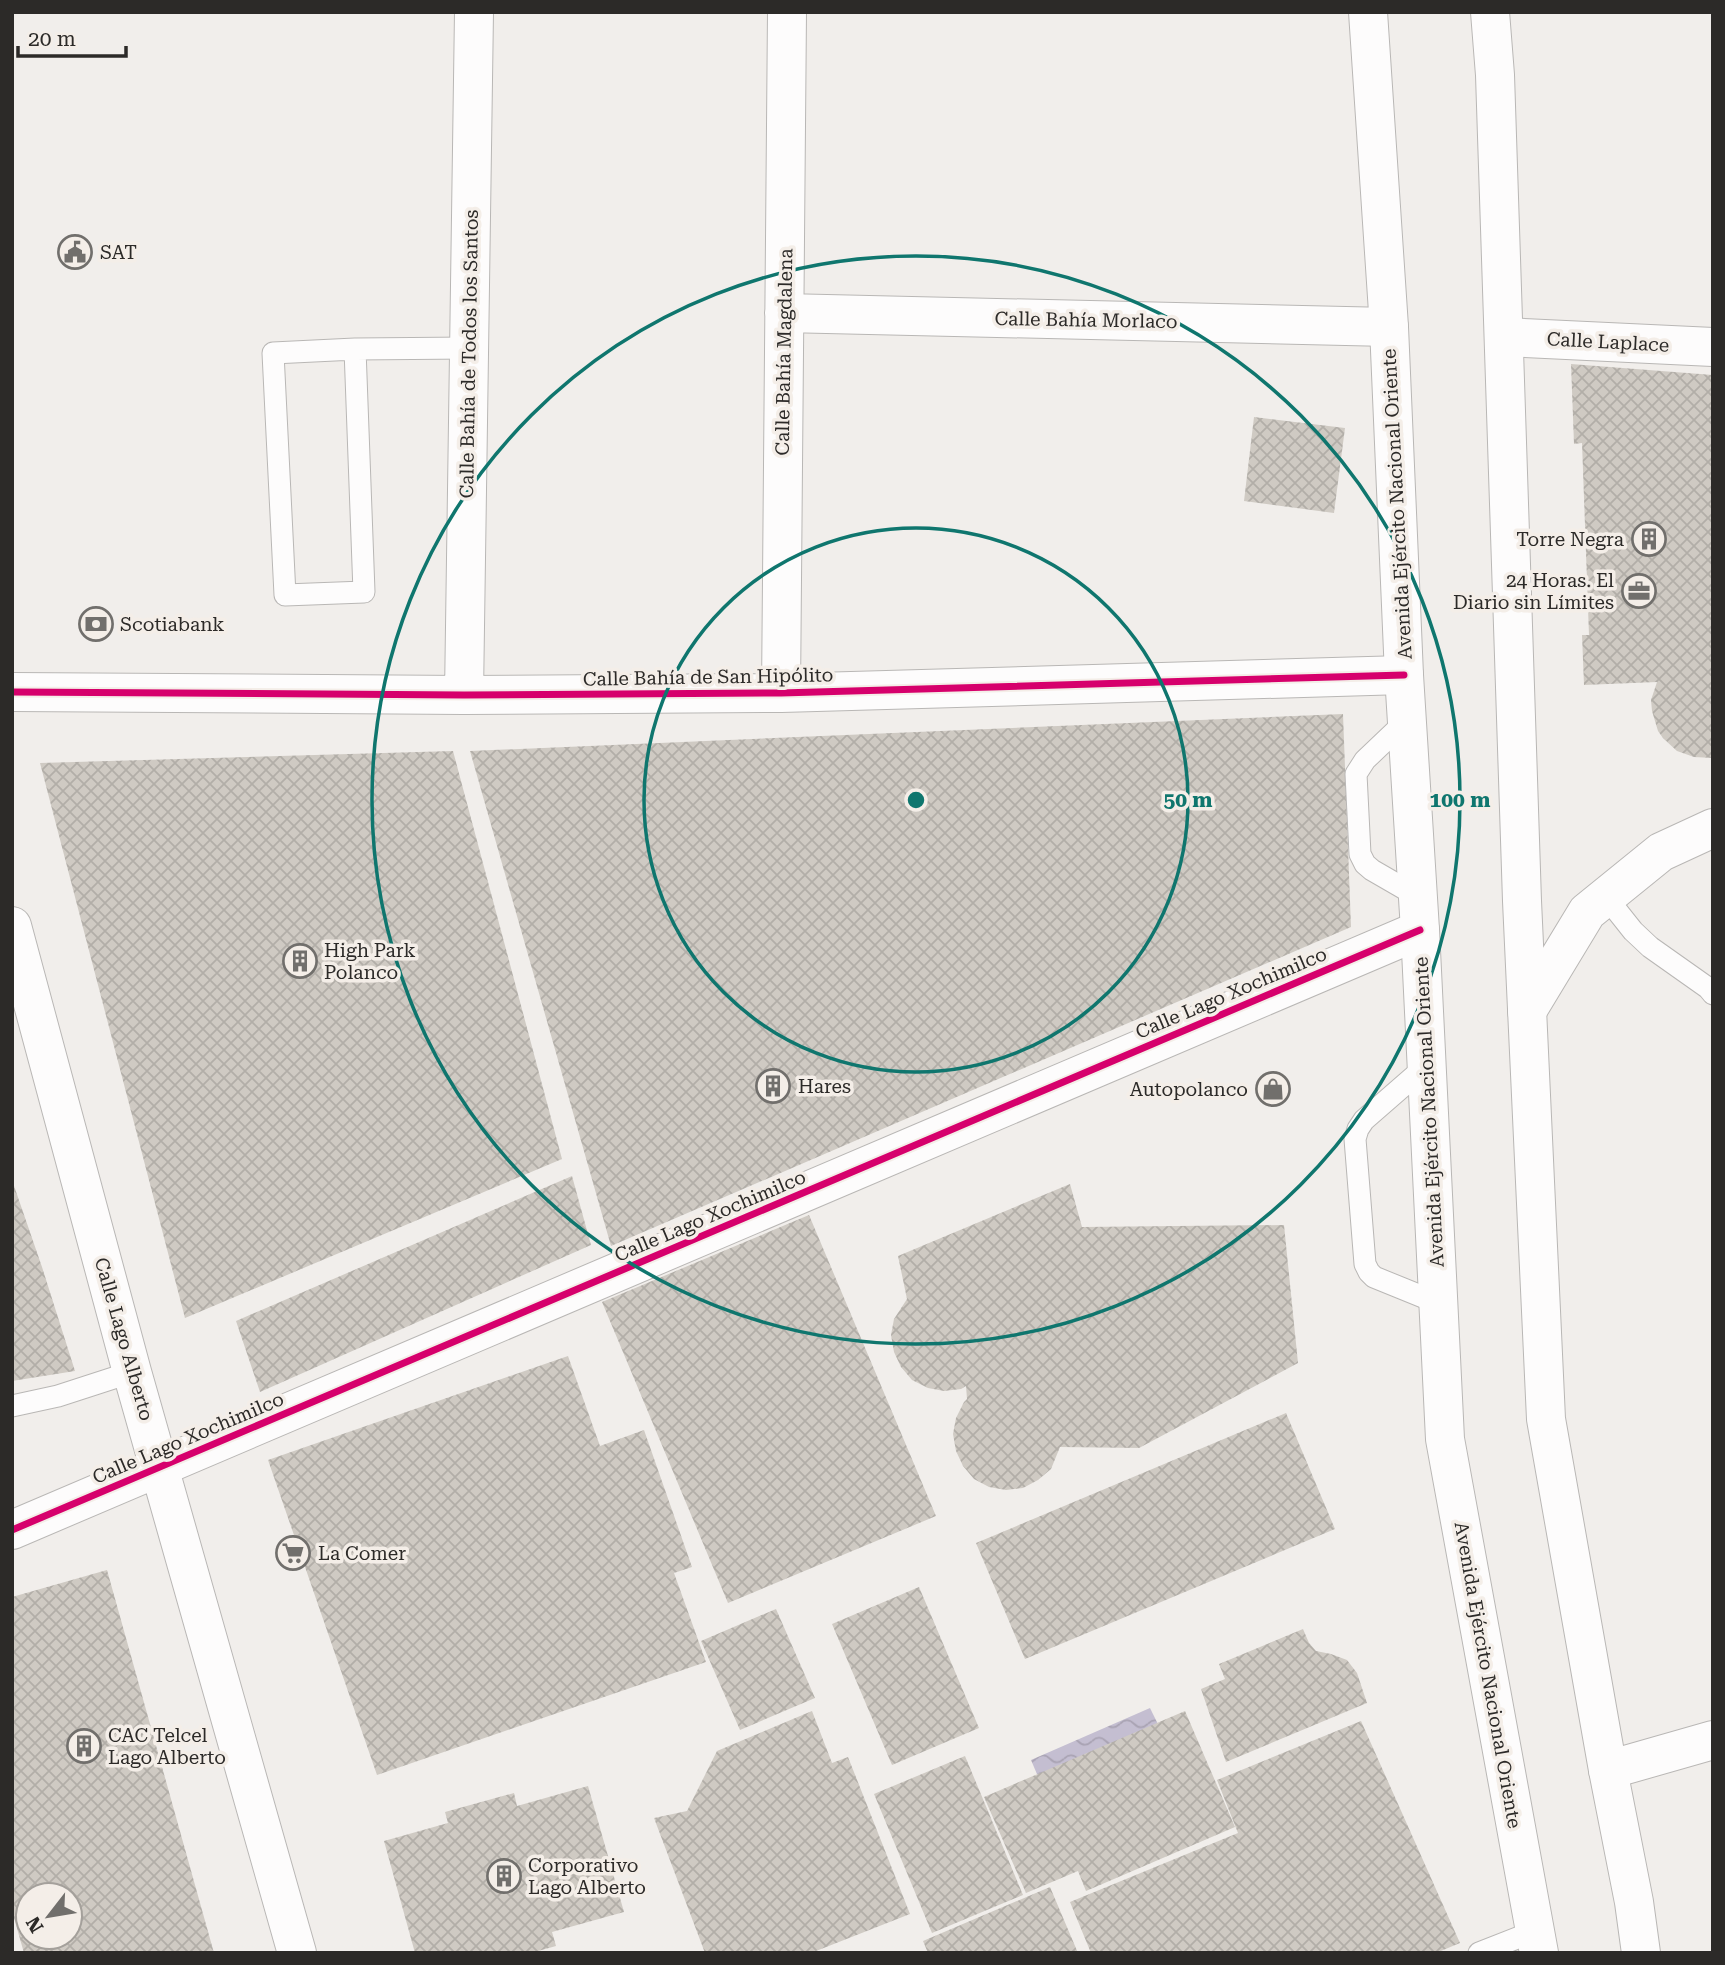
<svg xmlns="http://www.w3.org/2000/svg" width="1725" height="1965" font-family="'Roboto Serif',serif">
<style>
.water{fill:url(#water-waves)}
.building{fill:url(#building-cross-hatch);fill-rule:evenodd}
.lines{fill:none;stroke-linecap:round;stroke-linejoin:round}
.lane-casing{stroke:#b9b7b5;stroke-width:23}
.street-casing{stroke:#b9b7b5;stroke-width:40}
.secondary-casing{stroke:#b9b7b5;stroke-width:40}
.lane{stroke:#fdfcfc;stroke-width:21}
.street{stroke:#fdfcfc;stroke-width:38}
.secondary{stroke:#fdfcfc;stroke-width:38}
.cycleway-casing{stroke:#f4eee8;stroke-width:11}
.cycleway{stroke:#d6006c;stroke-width:7}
.ring{fill:none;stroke:#0f766e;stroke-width:3.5}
.labels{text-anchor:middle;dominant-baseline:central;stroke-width:7;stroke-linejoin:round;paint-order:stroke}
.poi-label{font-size:19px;fill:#2c2a28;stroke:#f4eee8;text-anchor:start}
.street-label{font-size:19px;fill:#2c2a28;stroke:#f4eee8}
.centre{fill:#0f766e;stroke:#f4eee8;stroke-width:3.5}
.ring-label{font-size:21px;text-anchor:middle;font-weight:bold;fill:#0f766e;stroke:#f4eee8;stroke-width:7;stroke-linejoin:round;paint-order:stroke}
</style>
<defs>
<pattern id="water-waves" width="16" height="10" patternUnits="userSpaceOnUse" patternTransform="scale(1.75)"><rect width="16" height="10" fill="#c4bed1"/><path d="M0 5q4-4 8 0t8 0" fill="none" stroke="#a9a3b3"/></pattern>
<pattern id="building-cross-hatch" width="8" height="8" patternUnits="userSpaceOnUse" patternTransform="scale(1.75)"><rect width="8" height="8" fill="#cfcac3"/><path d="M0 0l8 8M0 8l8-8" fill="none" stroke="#b2aea8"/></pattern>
</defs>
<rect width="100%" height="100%" fill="#f1eeeb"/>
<path class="water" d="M1150 1708 1179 1767 1056 1819 1031 1760Z"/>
<path class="building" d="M1571 364 1713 375V758L1694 757 1677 751 1663 738 1658 731 1652 711 1651 700 1657 682 1584 685 1582 635H1589L1582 443 1574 444Z
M1254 417 1345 428 1334 513 1244 501Z
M1343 714 1351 927 611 1246 470 751Z
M453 751 562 1159 185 1318 40 763Z
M572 1176 591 1245 260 1392 236 1321Z
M12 1180 42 1267 75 1371 12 1381Z
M1070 1184 1082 1227 1284 1225 1298 1363 1139 1448 1060 1447 1051 1469 1038 1480 1023 1488 1006 1490 989 1487 974 1479 963 1466 956 1451 953 1434 956 1418 964 1402 967 1399 966 1386 961 1389 944 1391 928 1388 912 1380 901 1367 894 1352 891 1335 894 1319 907 1299 898 1256Z
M809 1215 936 1516 728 1603 602 1302Z
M568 1356 600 1446 644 1430 692 1567 674 1573 706 1662 377 1775 268 1460Z
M1286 1413 1335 1529 1025 1659 976 1543Z
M107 1570 214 1953H24L12 1911V1597ZM28 1895H70V1937H28Z
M919 1587 979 1728 892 1765 832 1624Z
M776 1609 815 1698 740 1730 701 1641Z
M1303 1629 1309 1643 1316 1651 1331 1654 1347 1660 1357 1673 1367 1703 1226 1762 1201 1689 1225 1679 1219 1664Z
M812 1711 832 1763 848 1757 910 1914 811 1953H705L654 1818 687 1811 717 1751Z
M1185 1711 1235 1827 1086 1891 1078 1871 1026 1893 984 1797Z
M1361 1721 1460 1943 1436 1953H1091L1070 1902 1238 1833 1217 1780Z
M965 1756 1023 1895 932 1933 874 1794Z
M588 1786 624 1912 552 1932 556 1946 531 1953H415L384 1841 448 1823 445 1812 514 1793 517 1806Z
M1050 1887 1078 1953H928L923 1941Z"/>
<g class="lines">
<g class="lane-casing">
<path id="lane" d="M355 349 364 592 285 595 273 353 355 349 469 348
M1407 720 1365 760 1356 774 1360 854 1365 864 1372 870 1417 896
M1606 897 1633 931 1650 947 1708 988 1713 994
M1426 1066 1364 1120 1358 1129 1355 1139 1365 1264 1369 1272 1374 1277 1438 1303
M12 1406 58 1396 132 1372
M1479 1953 1535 1931"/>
</g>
<g class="street-casing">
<path id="street" d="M784 313 1389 327
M1504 337 1713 347
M12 692 464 695 781 693 1404 675
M781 693 787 12
M464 695 474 12
M1527 1011 1587 912 1661 852 1713 828
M12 1530 1420 930
M1608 1770 1713 1740"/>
</g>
<g class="secondary-casing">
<path id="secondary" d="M1368 12 1389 327 1404 675 1420 930 1445 1439 1539 1953
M1490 12 1495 75 1522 901 1546 1419 1608 1770 1634 1902 1641 1953
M12 926 132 1372 297 1953"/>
</g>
<use href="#lane" class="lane"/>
<use href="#street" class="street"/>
<use href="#secondary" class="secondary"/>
<g class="cycleway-casing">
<path id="cycleway" d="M12 692 464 695 781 693 1404 675
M12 1530 1420 930"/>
</g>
<use href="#cycleway" class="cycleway"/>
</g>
<g class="ring">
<circle cx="916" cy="800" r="272"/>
<circle cx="916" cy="800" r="544"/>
</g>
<defs>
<g id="civic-ring" transform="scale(1.75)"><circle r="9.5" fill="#f4eee8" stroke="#716f6c" stroke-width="1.5"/><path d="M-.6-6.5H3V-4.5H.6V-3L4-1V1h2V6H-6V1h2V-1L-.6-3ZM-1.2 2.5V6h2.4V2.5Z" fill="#716f6c"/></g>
<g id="building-ring" transform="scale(1.75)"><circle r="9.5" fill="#f4eee8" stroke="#716f6c" stroke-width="1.5"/><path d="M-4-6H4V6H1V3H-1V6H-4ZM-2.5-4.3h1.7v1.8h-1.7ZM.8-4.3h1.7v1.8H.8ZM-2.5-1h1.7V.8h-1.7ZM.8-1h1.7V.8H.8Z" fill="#716f6c"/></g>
<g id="office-ring" transform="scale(1.75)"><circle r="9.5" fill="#f4eee8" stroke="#716f6c" stroke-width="1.5"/><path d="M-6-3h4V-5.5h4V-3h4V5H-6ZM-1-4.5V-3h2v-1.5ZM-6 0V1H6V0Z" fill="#716f6c"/></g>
<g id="bank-ring" transform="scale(1.75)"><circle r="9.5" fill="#f4eee8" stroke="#716f6c" stroke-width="1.5"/><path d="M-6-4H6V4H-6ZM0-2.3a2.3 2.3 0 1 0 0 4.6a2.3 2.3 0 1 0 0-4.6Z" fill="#716f6c"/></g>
<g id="shop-ring" transform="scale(1.75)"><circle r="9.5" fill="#f4eee8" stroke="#716f6c" stroke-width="1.5"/><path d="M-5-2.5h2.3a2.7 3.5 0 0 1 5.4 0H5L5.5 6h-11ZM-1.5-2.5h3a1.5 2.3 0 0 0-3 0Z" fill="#716f6c"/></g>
<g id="supermarket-ring" transform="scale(1.75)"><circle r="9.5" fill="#f4eee8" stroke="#716f6c" stroke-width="1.5"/><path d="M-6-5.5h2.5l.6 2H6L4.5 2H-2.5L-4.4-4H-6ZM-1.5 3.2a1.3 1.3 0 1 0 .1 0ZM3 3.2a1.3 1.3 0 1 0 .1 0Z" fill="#716f6c"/></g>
</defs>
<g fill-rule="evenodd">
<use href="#civic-ring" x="75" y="252"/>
<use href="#building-ring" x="1649" y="539"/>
<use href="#office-ring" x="1639" y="591"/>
<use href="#bank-ring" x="96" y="624"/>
<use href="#building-ring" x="300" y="961"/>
<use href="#building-ring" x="773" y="1086"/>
<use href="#shop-ring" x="1273" y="1089"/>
<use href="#supermarket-ring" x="293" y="1553"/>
<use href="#building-ring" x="84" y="1746"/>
<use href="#building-ring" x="504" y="1876"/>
</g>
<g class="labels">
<g class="poi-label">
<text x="100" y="252">SAT</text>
<text x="1624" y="539" text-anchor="end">Torre Negra</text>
<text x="1614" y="580" text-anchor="end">24 Horas. El<tspan x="1614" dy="22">Diario sin Límites</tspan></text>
<text x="120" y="624">Scotiabank</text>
<text x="324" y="950">High Park<tspan x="324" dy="22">Polanco</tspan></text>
<text x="798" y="1086">Hares</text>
<text x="1248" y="1089" text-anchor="end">Autopolanco</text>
<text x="318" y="1553">La Comer</text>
<text x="108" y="1735">CAC Telcel<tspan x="108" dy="22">Lago Alberto</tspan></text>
<text x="528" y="1865">Corporativo<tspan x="528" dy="22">Lago Alberto</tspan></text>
</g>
<g class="street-label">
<text transform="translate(1086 320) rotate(1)">Calle Bahía Morlaco</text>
<text transform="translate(1608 342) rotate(3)">Calle Laplace</text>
<text transform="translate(784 352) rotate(-89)">Calle Bahía Magdalena</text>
<text transform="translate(469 354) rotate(-89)">Calle Bahía de Todos los Santos</text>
<text transform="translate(1397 504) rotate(-93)">Avenida Ejército Nacional Oriente</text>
<text transform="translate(708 677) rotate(-1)">Calle Bahía de San Hipólito</text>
<text transform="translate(1231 993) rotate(-23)">Calle Lago Xochimilco</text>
<text transform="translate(1429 1112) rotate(-93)">Avenida Ejército Nacional Oriente</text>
<text transform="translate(710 1216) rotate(-23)">Calle Lago Xochimilco</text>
<text transform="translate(124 1339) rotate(74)">Calle Lago Alberto</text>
<text transform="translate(188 1438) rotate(-23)">Calle Lago Xochimilco</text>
<text transform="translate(1488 1675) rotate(80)">Avenida Ejército Nacional Oriente</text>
</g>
</g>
<circle cx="916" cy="800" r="10" class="centre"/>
<g class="ring-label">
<text x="1188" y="807">50 m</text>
<text x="1460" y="807">100 m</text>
</g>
<rect width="1725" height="1965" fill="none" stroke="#2c2a28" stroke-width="28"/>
<g transform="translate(49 1916) rotate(239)"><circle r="33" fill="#f4eee8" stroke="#a4a09b" stroke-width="2"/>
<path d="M0-5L12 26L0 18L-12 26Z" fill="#716f6c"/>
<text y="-10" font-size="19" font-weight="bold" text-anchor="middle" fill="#2c2a28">N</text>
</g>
<path d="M18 46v10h108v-10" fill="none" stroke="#2c2a28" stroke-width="3.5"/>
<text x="28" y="46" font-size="21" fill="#2c2a28" stroke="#f4eee8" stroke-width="5" paint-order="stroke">20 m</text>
</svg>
